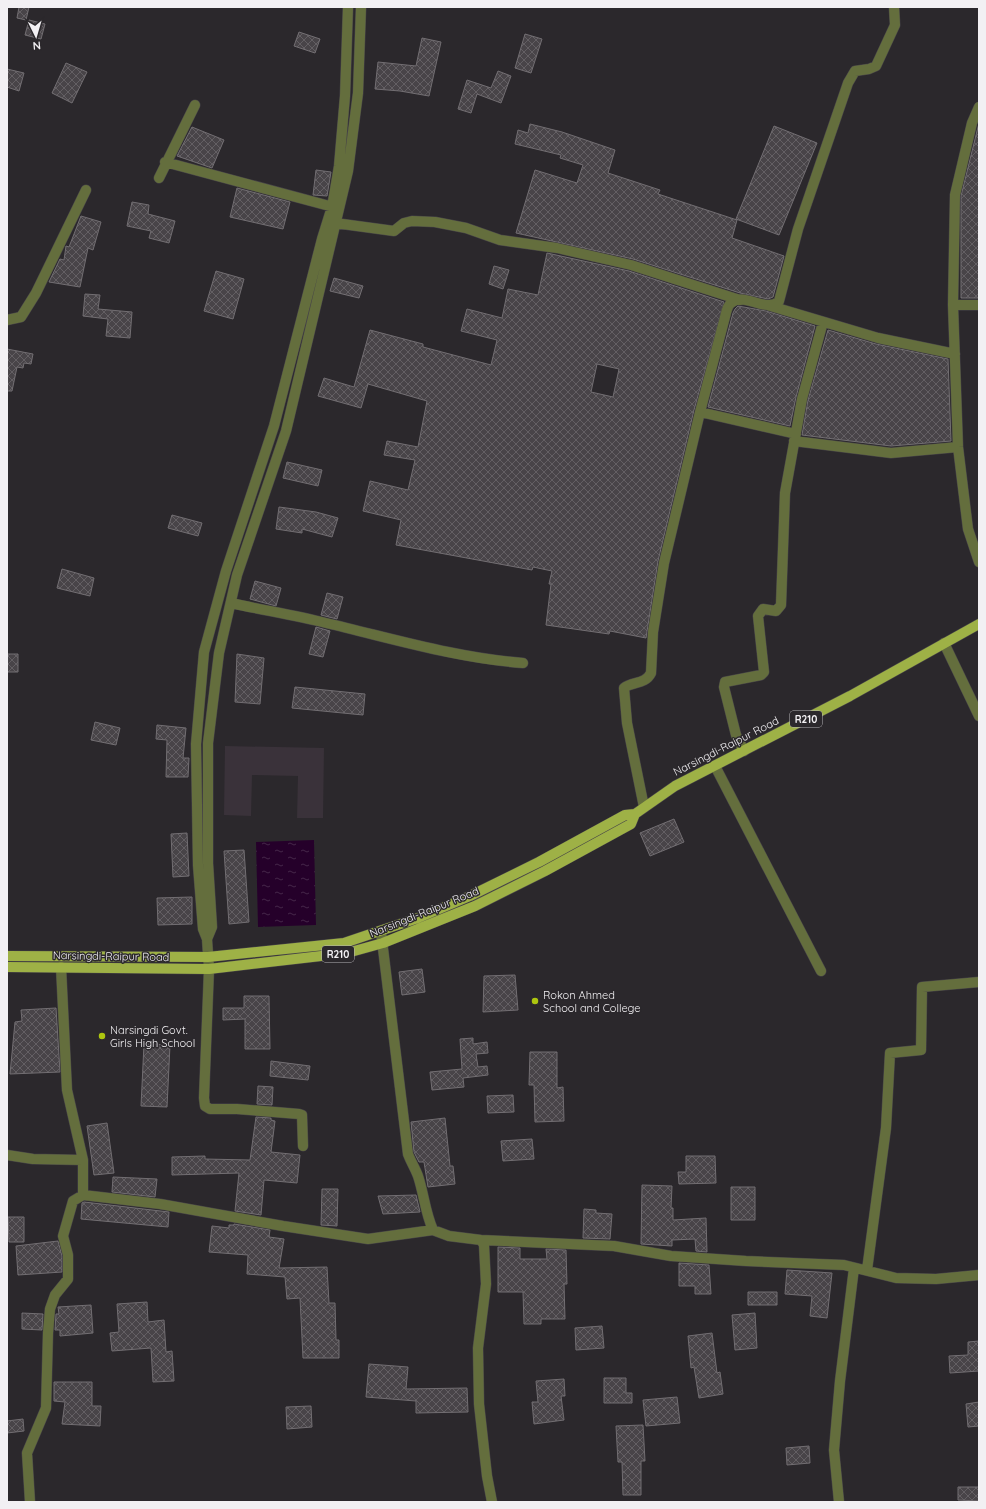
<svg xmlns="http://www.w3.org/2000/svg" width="986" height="1509" font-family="Quicksand,sans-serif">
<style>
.built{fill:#3a323a}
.water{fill:url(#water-ripples)}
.building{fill:url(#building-cross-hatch);stroke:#726e72;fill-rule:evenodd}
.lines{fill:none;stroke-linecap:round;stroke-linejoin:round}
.minor-casing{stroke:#474448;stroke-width:11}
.major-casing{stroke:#474448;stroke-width:11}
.minor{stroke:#646e3d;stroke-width:10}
.major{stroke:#9eb146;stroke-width:10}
.poi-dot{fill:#adc60f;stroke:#2b282c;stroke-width:1.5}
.labels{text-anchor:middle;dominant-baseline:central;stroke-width:3;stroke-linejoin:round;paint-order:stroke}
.shield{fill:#2b282c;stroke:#b6b4b7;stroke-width:1}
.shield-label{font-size:10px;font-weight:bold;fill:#f2f0f3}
.street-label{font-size:11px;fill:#f2f0f3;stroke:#2b282c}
.poi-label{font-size:11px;fill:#f2f0f3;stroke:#2b282c;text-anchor:start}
</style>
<defs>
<pattern id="water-ripples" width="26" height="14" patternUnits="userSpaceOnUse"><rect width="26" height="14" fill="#25002a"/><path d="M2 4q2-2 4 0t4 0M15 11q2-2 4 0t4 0" fill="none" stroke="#452649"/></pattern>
<pattern id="building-cross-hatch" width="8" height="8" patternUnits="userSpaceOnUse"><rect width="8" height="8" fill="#484448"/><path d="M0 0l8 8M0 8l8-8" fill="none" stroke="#635f63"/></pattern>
</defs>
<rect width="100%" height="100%" fill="#2b282c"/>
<path class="built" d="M225 746 324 748 323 818H297L298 776 252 775 251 816 224 815Z"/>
<path class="water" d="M314 840 316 925 258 927 256 842Z"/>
<path class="building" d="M19 7H29L26 20 17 18Z
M29 20 45 24 41 39 25 35Z
M299 32 320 39 315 53 294 46Z
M525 34 542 39 531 73 515 68Z
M422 38 441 42 429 96 400 91 375 89 378 62 416 66Z
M66 63 87 72 72 103 52 93Z
M7 69 24 73 19 91 7 87Z
M498 71 511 76 501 103 477 94 471 113 458 109 467 80 491 88Z
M979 123V298H961V196Z
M530 124 562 132 615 150 608 173 660 190 658 194 737 220 732 238 784 256 773 297 768 299 740 293 633 259 516 233 535 170 577 183 583 165 560 158 561 155 515 144 518 130 528 133Z
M774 126 817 143 779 235 736 219Z
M192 127 224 140 212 168 177 156Z
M316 170 331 172 327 196 313 195Z
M237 188 290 202 283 229 230 217Z
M132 202 149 205 148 214 175 221 169 243 149 238 151 231 127 226Z
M81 216 101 222 93 250 88 248 80 287 49 282 60 259 64 260 66 246 69 247Z
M547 253 629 271 724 302 694 410 658 561 646 638 610 631 609 634 546 625 551 584H549L552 571 533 567 532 570 396 545 401 520 363 511 370 481 408 490 415 460 384 455 387 441 418 447 427 401 368 384 361 408 318 396 324 378 354 387 370 330 423 344V347L491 365 497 340 461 331 467 309 502 318 508 289 538 295ZM597 364 619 369 613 397 591 392Z
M494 266 509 270 503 289 489 284Z
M216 271 244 279 233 319 204 311Z
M334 278 363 286 359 298 330 291Z
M85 294 100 295 98 309 132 312 130 338 106 336 108 319 83 316Z
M738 306 766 311 815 326 796 397 790 426 708 407 733 313 735 309Z
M828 330 876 344 948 359 951 441 891 446 802 435 808 400Z
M7 349 33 354 31 364 24 363 23 368 17 367 12 391H7Z
M287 462 322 470 318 486 283 478Z
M279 507 316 512 338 518 332 537 302 529V533L276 529Z
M172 515 202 523 198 536 168 528Z
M62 569 94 578 90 596 57 588Z
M255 581 281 588 276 606 250 599Z
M327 593 343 597 337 619 321 615Z
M316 627 330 631 323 657 309 654Z
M7 654H18V672H7Z
M237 654 264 658 260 704 235 702Z
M295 687 365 694 363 715 292 708Z
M95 722 120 728 116 745 91 740Z
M157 725 186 728 183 758H189L188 777H166L167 740 156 739Z
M674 819 684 842 650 856 640 833Z
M187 833 189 876 173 877 171 834Z
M244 850 249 922 229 924 224 851Z
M192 897V924L158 925 157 898Z
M422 969 425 992 402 995 399 972Z
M515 975 518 1010 483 1012 484 976Z
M244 996H269L270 1049H245V1019L223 1020V1008H244Z
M56 1008 60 1072 10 1074 15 1022 22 1021 21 1010Z
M473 1038V1044L487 1042 488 1053 476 1054 478 1067 487 1066 488 1075 463 1078 464 1087 432 1090 430 1072 462 1069 460 1039Z
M144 1044 170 1045 167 1107 141 1106Z
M530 1052H557V1088L563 1087 564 1121 535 1122 534 1085H529Z
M271 1061 310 1066 308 1080 270 1076Z
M258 1086 273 1087 272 1105 257 1104Z
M513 1095 514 1112 488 1113 487 1096Z
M256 1117 271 1118V1120L275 1121 271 1152 300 1155 297 1183 264 1180 261 1215 235 1211 239 1173 172 1175V1157L205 1156V1159L250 1160Z
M445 1118 450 1166H453L455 1184 428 1187 424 1162H419L414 1152 411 1122Z
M107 1123 114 1173 94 1175 87 1126Z
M532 1139 534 1159 503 1161 501 1141Z
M686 1156H715L716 1183 679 1184 678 1172H686Z
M113 1177 157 1179 155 1197 112 1192Z
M642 1185 672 1186 671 1208H673V1220L706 1218 707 1252 696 1251 695 1239 672 1240V1246L641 1244Z
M731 1187H755V1220H731Z
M322 1189H338L337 1226 321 1225Z
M416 1195 420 1212 383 1214 378 1196Z
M84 1202 169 1212 168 1227 81 1219 82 1203Z
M584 1209 596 1210V1213L612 1214 610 1239 583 1238Z
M8 1217H24V1242H9Z
M234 1224 270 1230 269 1237 284 1239 279 1268 327 1267 329 1303H335L336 1340H339V1358H303L300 1298 287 1299 285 1277 247 1274 248 1255 209 1252 212 1226 229 1228V1225H234Z
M58 1241 62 1256V1272L18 1275 16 1246Z
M498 1247 520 1248V1259H547L546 1249 566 1250 567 1284H564L565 1319H541V1324H524L523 1292H498Z
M679 1263 709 1265 711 1294H695V1286H679Z
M787 1270 832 1273 827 1318 810 1316 812 1296 785 1294Z
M748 1292H777V1305H748Z
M147 1302 148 1322 164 1320 166 1352 172 1351 174 1381 153 1382 151 1348 112 1351 110 1333 119 1332 117 1304Z
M91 1305 93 1333 60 1336V1330H55L56 1314H59L58 1307Z
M22 1313 43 1314 42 1330 22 1329Z
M755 1313 757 1348 735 1350 732 1315Z
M602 1326 604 1348 576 1350 575 1328Z
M712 1333 717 1373 720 1372 723 1394 699 1398 694 1367 691 1368 688 1336Z
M979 1341V1371L950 1373 949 1356 968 1355V1342Z
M369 1364 408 1367 406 1389 467 1388 468 1412 416 1413V1401L366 1397Z
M604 1378H626V1393H632V1403H604Z
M564 1379 565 1396H561L564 1420 534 1424 532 1402H538L536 1381Z
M54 1382H92V1406H101L100 1426 62 1424 65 1402 54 1401Z
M677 1397 680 1423 646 1426 643 1400Z
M979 1402V1426L968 1427 966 1404Z
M311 1406 312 1427 287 1429 286 1407Z
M23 1419 24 1431 7 1433V1421Z
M643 1425 645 1461H641V1495H623L622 1462H618L616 1426Z
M809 1446 810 1463 787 1465 786 1448Z
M958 1487H979V1501L958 1500Z"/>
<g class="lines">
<g class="minor-casing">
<path id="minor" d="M165 162 337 208
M159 178 195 105
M335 223 394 231 404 223 412 221 435 222 466 228 500 240 557 248 631 265 740 300
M767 305 878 338 955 354
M953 305 955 195 972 123 979 107
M979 305H953L958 447 968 529 979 562
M7 320 21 317 36 293 86 190
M700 412 796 434
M794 441 891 453 958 447
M231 603C262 610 294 615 326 623 391 638 456 658 523 663
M944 643 979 716
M744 751 736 735 724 687 725 682 761 675 764 672 758 616 763 609 776 611 781 605 785 493 802 399 823 322
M715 766 821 971
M644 807 627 723 624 688C632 681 645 685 651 673L653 632 664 563 700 412 725 317C726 313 727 306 731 303 744 291 766 314 779 301L798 229 848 83 855 71 869 69 876 66 895 25 894 7
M381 932 408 1154C411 1162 415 1168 418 1176 424 1194 425 1212 433 1230
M207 939 203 929 198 865 196 744 204 652 226 571 274 426 322 239 332 207 339 166 345 96 348 7
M61 967 67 1090 83 1160V1195
M303 1146 302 1115 299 1114 237 1109H210L205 1106 204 1098 209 969 207 939 212 927 208 863V743L219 653 237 575 286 431 348 171 358 93 361 7
M7 1155 33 1159 83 1160
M481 1240 484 1245 486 1284 478 1348 479 1404 487 1476 492 1502
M867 1270 886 1128 890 1053 921 1050 922 987 979 982
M30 1502 27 1453 46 1408 48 1333 50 1309 55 1295 68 1279V1255L63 1236 73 1201 83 1195 160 1204 283 1226 368 1239 433 1230 449 1236 481 1240 614 1246 671 1256 746 1261 844 1265 896 1278 936 1279 979 1275
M839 1502 834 1450 840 1381 854 1268"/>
</g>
<g class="major-casing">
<path id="major" d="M7 956 208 957 344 943 418 918 470 896 539 862 625 815 635 814
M7 967 209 969 347 953 383 943 475 906 545 871 631 824 635 814 675 786 850 696 979 624"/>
</g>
<use href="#minor" class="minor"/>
<use href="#major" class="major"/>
</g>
<g class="poi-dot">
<circle cx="535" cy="1001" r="4"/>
<circle cx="102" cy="1036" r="4"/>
</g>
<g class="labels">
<g class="shield">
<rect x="790" y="711" width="32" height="16" rx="3"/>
<rect x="322" y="946" width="32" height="16" rx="3"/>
</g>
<g class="shield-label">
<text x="806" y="719">R210</text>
<text x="338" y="954">R210</text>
</g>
<g class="street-label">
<text transform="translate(726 746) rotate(-27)">Narsingdi-Raipur Road</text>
<text transform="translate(424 912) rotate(-22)">Narsingdi-Raipur Road</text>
<text transform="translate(111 956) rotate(1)">Narsingdi-Raipur Road</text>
</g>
<g class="poi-label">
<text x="543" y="995">Rokon Ahmed<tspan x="543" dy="13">School and College</tspan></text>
<text x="110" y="1030">Narsingdi Govt.<tspan x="110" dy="13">Girls High School</tspan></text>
</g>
</g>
<rect width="986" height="1509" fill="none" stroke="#f2f0f3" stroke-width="16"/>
<g transform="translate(36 36) rotate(175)" stroke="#2b282c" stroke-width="3" paint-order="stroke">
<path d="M0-3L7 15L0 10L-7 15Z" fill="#f2f0f3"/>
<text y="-6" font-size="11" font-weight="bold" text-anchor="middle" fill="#f2f0f3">N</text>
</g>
</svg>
